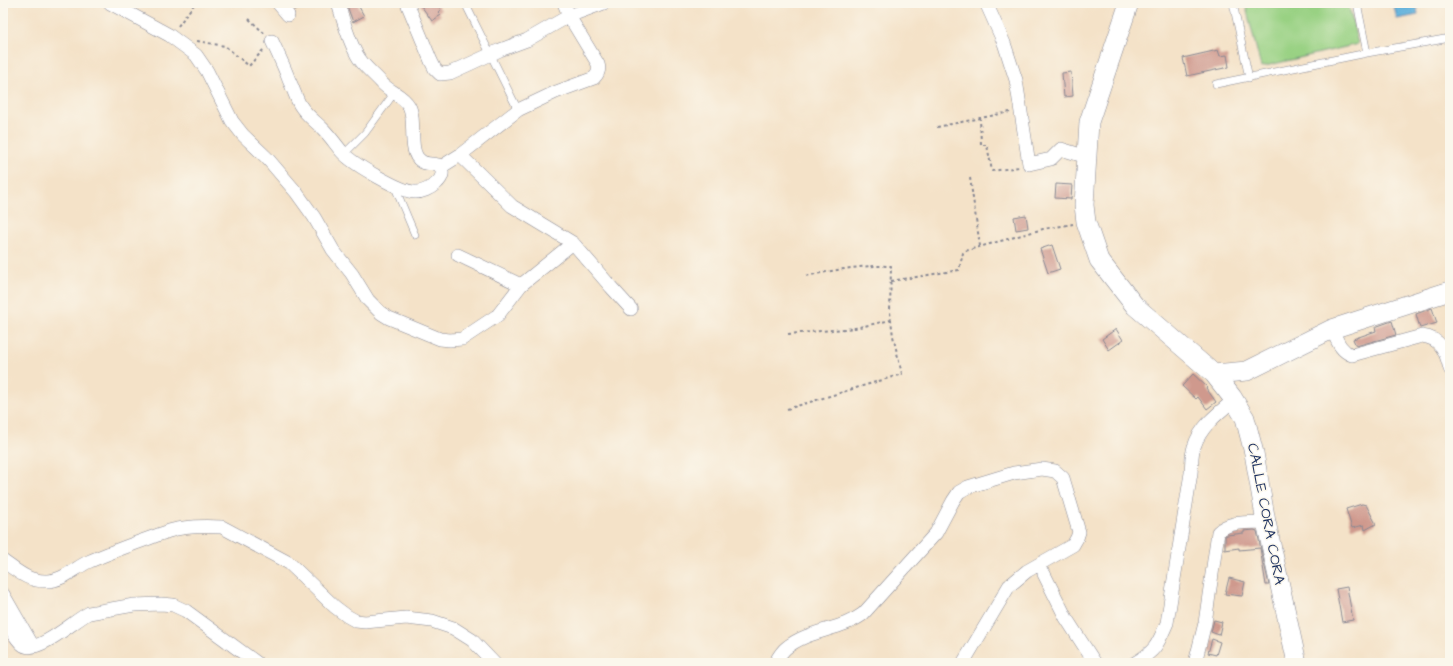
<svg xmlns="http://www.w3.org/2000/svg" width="1453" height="666" font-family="'Architects Daughter',sans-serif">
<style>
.green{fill:#99d183;stroke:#5a8070}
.water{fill:#60b1db;stroke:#3e709c}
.building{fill:#cf998d}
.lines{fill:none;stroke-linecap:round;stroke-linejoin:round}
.lane-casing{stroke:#888893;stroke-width:8}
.street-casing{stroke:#888893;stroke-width:14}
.secondary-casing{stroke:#888893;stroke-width:20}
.path{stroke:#888893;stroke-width:2;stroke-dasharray:3 3;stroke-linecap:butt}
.lane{stroke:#fff;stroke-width:7}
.street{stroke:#fff;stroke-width:13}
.secondary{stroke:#fff;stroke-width:19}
.labels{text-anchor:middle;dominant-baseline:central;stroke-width:3;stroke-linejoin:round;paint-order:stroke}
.street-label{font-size:15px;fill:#1b2f5e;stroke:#fbf7ec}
</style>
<rect width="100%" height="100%" fill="#fbf7ec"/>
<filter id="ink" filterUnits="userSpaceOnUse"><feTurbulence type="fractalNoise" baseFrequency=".025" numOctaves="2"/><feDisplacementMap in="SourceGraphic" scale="8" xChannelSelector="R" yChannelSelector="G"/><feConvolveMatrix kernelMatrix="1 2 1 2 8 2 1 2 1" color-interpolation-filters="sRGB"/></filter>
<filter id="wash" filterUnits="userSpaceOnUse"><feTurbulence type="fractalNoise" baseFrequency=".012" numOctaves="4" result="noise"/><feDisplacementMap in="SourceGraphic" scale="16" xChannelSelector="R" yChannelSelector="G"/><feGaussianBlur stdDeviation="0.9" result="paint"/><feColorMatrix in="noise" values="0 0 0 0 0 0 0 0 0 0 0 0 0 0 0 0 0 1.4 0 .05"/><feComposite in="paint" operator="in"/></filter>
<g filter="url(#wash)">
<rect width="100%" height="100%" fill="#f4e2c8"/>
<path class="green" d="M1245 3H1348L1358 44 1261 67Z"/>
<path class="water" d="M1393 3H1416L1418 15 1397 19Z"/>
<g id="blocks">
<path class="building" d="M288 3H308L294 10Z
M346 3H357L364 16 353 22Z
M419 3H436L441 10 438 12 441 15 432 21Z
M1218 50 1220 56 1227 55 1229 67 1187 76 1183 58Z
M1071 72 1073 96 1064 97 1062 73Z
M1056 184 1072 185 1071 199 1055 198Z
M1026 215 1028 228 1016 230 1014 217Z
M1052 245 1060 269 1048 273 1040 249Z
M1432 308 1437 323 1420 328 1416 314Z
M1392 321 1396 335 1356 346 1353 339 1376 331 1375 327Z
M1116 329 1123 340 1109 350 1102 339Z
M1193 374 1207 387 1206 388 1216 402 1207 409 1198 397 1196 399 1182 386Z
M1362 504 1366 505 1376 524 1365 530 1364 525 1352 528 1346 509Z
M1254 530 1257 531 1269 585H1266L1260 548 1239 550V548L1225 550V536L1227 535 1244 533V531Z
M1229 578 1245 582 1242 596 1225 594Z
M1347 587 1353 620 1342 622 1336 589Z
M1214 620 1222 622 1219 635 1211 632Z
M1212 639 1220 642 1216 655 1208 653Z"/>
</g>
</g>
<g filter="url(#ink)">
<use href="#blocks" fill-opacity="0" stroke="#888893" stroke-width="1"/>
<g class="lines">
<g class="lane-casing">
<path id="lane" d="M465 3 518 110
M1233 3 1249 78
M1357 3 1367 53
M1216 84 1367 53 1450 38
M344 154 365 133 395 92
M394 185 415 235"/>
</g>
<g class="street-casing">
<path id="street" d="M110 3 169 35 196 55 207 71 232 121 243 135 267 158 296 192 314 217 333 250 352 274 368 300 381 313 389 318 440 339 450 340 462 339 498 315 521 285 573 243
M278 3 288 15
M407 3 431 61 435 69 440 74 450 73 500 50 527 40 569 16 604 3
M987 5 1004 43 1016 80 1029 164 1051 159 1061 149 1087 157
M272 41C278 54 284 66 289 80 293 88 296 98 300 105 306 115 315 121 323 129 331 137 336 145 343 153 353 164 401 192 415 192 427 193 452 177 438 165 432 163 426 165 421 161 407 152 417 121 409 106 402 94 389 92 381 82 373 73 362 65 357 55 348 39 343 20 338 3
M460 155 512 206 573 243 611 287 631 309
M441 167 460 155 518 110 556 92 594 78C598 74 600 70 598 64L569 16 564 3
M458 255 521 285
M1332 329C1337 340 1340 351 1352 355L1422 336C1441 338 1446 352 1450 369
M3 561C17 571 29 582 47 581 62 581 75 568 88 562 115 550 142 541 169 531 185 526 205 526 222 527L289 563 335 607 347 616 356 621 365 622 406 618 432 621 453 628 472 640 494 663
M1044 574 1066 618 1095 663
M3 594 30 641
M3 619C10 626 14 637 22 644 36 657 74 620 89 613L134 605 161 604 173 605 186 611 257 663
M775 663C778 658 781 652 786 648 809 629 840 631 863 614L936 533 953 501 959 492 968 487 1014 473 1042 469 1055 471 1063 478 1079 532 1077 538 1073 545 1027 571 1009 586 963 663
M1135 663C1156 650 1157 646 1167 623L1191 473C1192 465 1191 455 1194 447 1200 427 1218 413 1234 400
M1195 663 1205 623 1218 532C1230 520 1251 523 1266 522"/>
</g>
<g class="secondary-casing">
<path id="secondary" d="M1129 3 1089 122 1084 205 1086 222 1099 260 1135 306 1214 374 1232 397 1245 418 1254 453 1266 522 1297 663
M1214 374 1247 371 1332 329 1450 291"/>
</g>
<path class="path" d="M295 7 299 3
M249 19 264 33
M178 26 195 3
M197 41 225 46 249 66 264 49
M980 117 981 145H987L992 171 1019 167
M937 127 1010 112
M970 178 980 246
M891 281 959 270 963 253 965 251 1043 229 1073 224
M788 334 855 328 891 320
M787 409 902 374 893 336 890 312 891 266C862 265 835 270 806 276"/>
<use href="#lane" class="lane"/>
<use href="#street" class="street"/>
<use href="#secondary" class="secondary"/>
</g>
</g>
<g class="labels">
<g class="street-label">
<text transform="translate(1266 514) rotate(79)">CALLE CORA CORA</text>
</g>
</g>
<rect width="1453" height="666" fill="none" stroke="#fbf7ec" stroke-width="16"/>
</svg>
